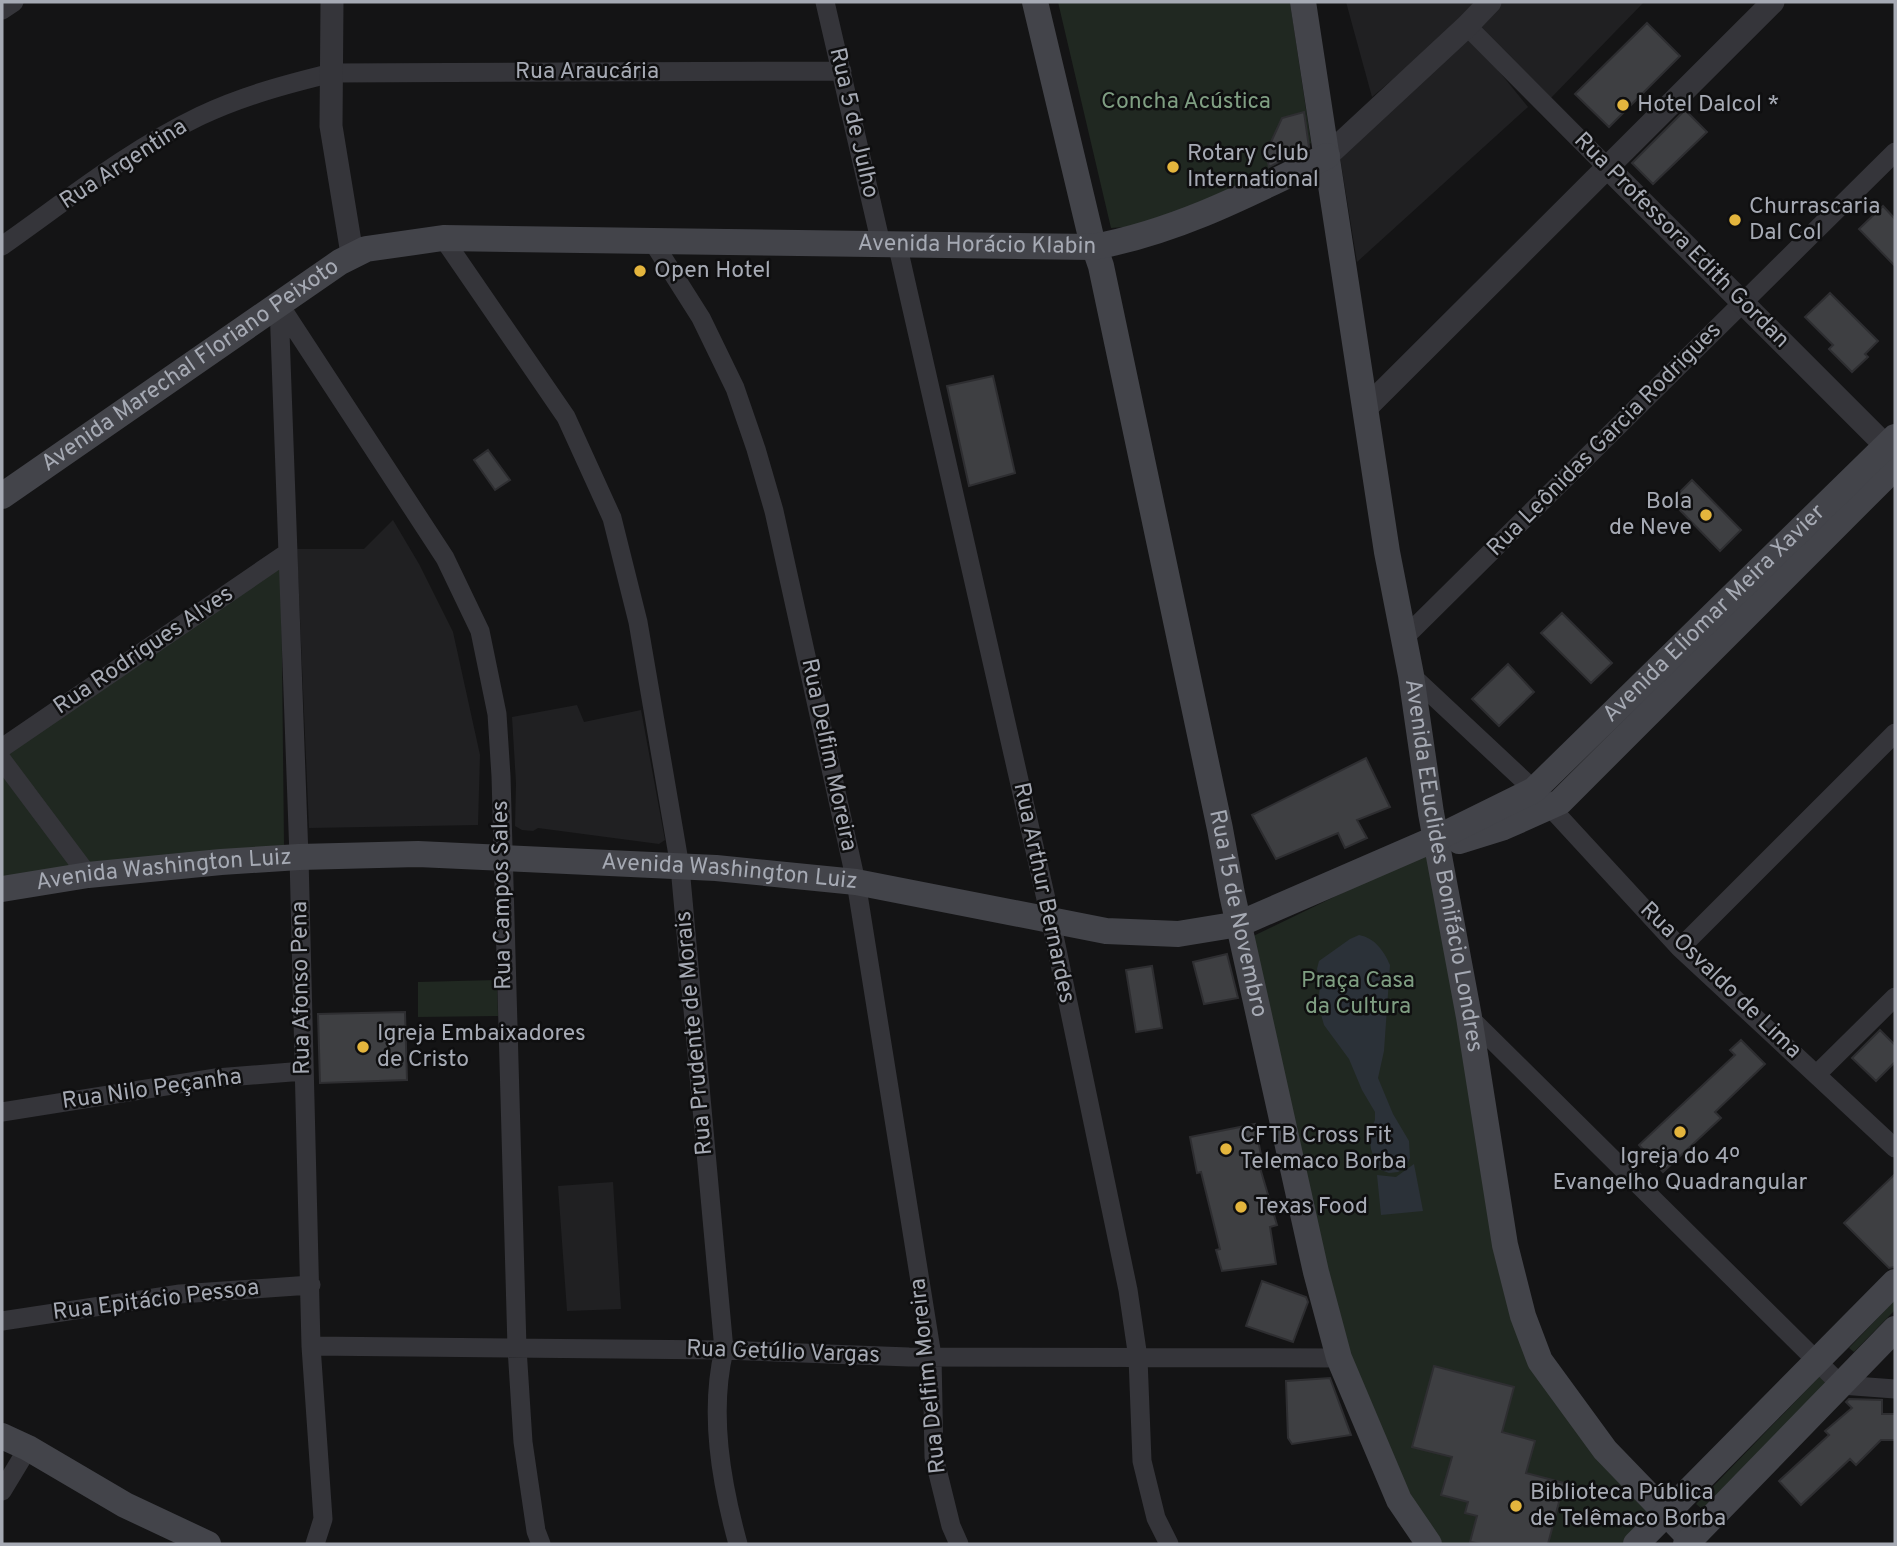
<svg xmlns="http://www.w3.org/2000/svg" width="1897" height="1546" font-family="Overpass,sans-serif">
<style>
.built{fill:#202022}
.green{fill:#202821}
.water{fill:#2b3138}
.building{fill:#3e3f42;stroke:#2e2e31;stroke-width:2}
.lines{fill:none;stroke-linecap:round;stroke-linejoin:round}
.minor{stroke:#35353a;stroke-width:19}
.tertiary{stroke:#35353a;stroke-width:23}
.secondary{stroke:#43444a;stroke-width:26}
.poi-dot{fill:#e4b53d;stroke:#0f0f10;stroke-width:2.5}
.labels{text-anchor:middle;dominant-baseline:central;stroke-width:5;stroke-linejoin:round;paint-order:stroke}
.street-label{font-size:23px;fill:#a6aab4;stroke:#0f0f10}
.park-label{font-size:23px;fill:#7f9e82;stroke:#0f0f10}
.poi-label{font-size:23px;fill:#a6aab4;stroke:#0f0f10;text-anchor:start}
</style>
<rect width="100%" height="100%" fill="#141415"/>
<path class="built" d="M1346 2H1479L1460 22 1372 97Z
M1495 2H1644L1549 100 1472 26Z
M1467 32 1528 107 1357 262 1339 151Z
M393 520 419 564 453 632 480 755 478 825 309 828 297 549H364Z
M577 705 584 722 641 710 665 840 659 844 538 828 533 831 522 830 515 826 516 783 512 717Z
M613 1182 621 1309 567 1311 558 1186Z"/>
<path class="green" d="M1058 2H1290L1311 143 1179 223 1111 228Z
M281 563 284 846 2 879V754Z
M1433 849 1510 1306 1657 1519 1629 1544H1435L1355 1382 1245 940Z
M497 980 498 1016 418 1017V982Z
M1895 1300V1310L1854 1352 1849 1348Z
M1823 1373 1830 1379 1702 1509 1696 1504Z"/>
<path class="water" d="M1359 935C1375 938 1384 951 1390 965L1384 1051 1378 1078 1393 1114 1409 1141 1410 1158 1406 1167 1398 1172 1389 1173 1378 1169 1371 1149 1369 1133 1375 1120V1112L1362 1090 1349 1059 1324 1025 1318 1004 1320 986 1317 969 1319 961 1350 939Z
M1414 1164 1423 1211 1381 1215 1377 1175 1396 1177Z"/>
<path class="building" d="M1647 23 1680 56 1609 127 1575 94Z
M1685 110 1707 132 1653 184 1632 163Z
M1304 112 1309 147 1269 167 1266 153 1282 118Z
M1883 206 1895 219V266L1859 229Z
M1830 293 1878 341 1865 354 1868 357 1852 372 1829 349 1833 345 1805 317Z
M993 376 1015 473 969 486 947 386Z
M488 450 510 480 495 490 474 460Z
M1692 480 1741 530 1720 551 1671 501Z
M1562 613 1612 663 1591 683 1541 633Z
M1508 664 1534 692 1499 726 1472 699Z
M1366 758 1390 807 1357 820 1367 838 1345 848 1338 833 1276 859 1252 815Z
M1227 954 1238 998 1204 1004 1193 962Z
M1152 966 1162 1028 1136 1032 1126 970Z
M405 1012 407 1080 320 1083 318 1014Z
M1880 1030 1895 1045V1062L1876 1081 1852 1058Z
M1741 1040 1765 1064 1715 1112 1721 1118 1663 1172 1639 1145 1735 1055 1730 1050Z
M1255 1124 1262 1160 1258 1161 1277 1225 1270 1227 1276 1264 1222 1271 1216 1250 1220 1249 1201 1172 1197 1173 1190 1137Z
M1895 1174V1267L1889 1268 1844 1223Z
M1262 1281 1306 1297 1308 1302 1293 1342 1246 1326Z
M1434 1366 1514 1387 1502 1432 1535 1441 1526 1473 1564 1483 1548 1544H1481L1470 1542 1477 1516 1465 1513 1468 1502 1441 1495 1452 1457 1412 1447Z
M1330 1378 1351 1435 1292 1444 1288 1438 1286 1381Z
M1849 1399 1882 1400V1414H1895V1440H1881L1856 1465 1850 1459 1801 1505 1779 1481 1829 1435 1825 1431 1852 1408 1846 1402Z"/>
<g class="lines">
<path class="minor" d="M825 2 881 244
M2 10 14 2
M1467 26 1607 167
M443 238 566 417 612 518 638 622 680 867 724 1350C709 1413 721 1482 738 1544
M651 239 701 318 735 388 756 449 774 511 856 882 932 1356 934 1457 951 1526 959 1544
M897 243 1051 921 1128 1290 1138 1358 1142 1461 1156 1518 1169 1544
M2 246C66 201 129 150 200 116 242 96 287 84 332 73L842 71
M279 304 445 558 480 631 497 714 501 776 517 1348 523 1442 536 1531 541 1544
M279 305 299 857 311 1346 323 1519 315 1544
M1404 638 1895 152
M1411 675 1534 790
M2 748 287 553
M2 760 88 875
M1551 808 1680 948 1895 1148
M1680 948 1895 733
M1469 1017 1841 1385 1895 1389
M1817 1074 1895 997
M2 1112 216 1078 304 1071
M2 1321 180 1294 311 1285
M311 1346 724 1350 909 1357 1339 1358
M2 1491 28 1448"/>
<path class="tertiary" d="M332 2 331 126 352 254
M1327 156 1467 26 1490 2
M1607 167 1895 455
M1366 408 1773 2"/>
<g class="secondary">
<path id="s1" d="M1035 2 1091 237 1101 266 1220 829 1232 894 1316 1272 1339 1358 1399 1500 1429 1544"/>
<path id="s2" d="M1303 2 1387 552 1411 675 1431 813 1469 1017 1505 1245 1523 1316 1540 1361 1605 1450 1691 1539"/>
<path id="s3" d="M2 496 340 262 366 249 443 238 1094 247C1179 231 1251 193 1327 156"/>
<path d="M1459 841 1504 827 1560 802 1895 467"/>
<path id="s4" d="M2 889 88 875 221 862 299 857 418 854 716 868 856 882 1106 931 1178 934 1239 924 1437 838 1534 790 1895 437"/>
<path d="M2 1436 28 1448 125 1505 208 1544"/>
<path d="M1636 1544 1895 1282"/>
<path d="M1686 1544 1895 1329"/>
</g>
</g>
<g class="poi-dot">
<circle cx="1623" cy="105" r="7"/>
<circle cx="1173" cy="167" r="7"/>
<circle cx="1735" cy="220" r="7"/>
<circle cx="640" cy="271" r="7"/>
<circle cx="1706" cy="515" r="7"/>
<circle cx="363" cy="1047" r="7"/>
<circle cx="1680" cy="1132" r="7"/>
<circle cx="1226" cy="1149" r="7"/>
<circle cx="1241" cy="1207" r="7"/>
<circle cx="1516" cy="1506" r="7"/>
</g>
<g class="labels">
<g class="street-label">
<text x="587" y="72">Rua Araucária</text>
<text transform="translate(853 123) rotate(77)">Rua 5 de Julho</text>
<text transform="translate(124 165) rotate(-33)">Rua Argentina</text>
<text transform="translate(1681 241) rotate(45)">Rua Professora Edith Gordan</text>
<text stroke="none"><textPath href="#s3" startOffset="1052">Avenida Horácio Klabin</textPath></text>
<text stroke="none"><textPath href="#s3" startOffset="229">Avenida Marechal Floriano Peixoto</textPath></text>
<text transform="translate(1605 440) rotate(-45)">Rua Leônidas Garcia Rodrigues</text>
<text stroke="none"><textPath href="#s4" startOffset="1822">Avenida Eliomar Meira Xavier</textPath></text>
<text transform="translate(144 651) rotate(-34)">Rua Rodrigues Alves</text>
<text transform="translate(828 755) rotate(78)">Rua Delfim Moreira</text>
<text stroke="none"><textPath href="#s2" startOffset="875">Avenida EEuclides Bonifácio Londres</textPath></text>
<text stroke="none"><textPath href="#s4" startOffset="163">Avenida Washington Luiz</textPath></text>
<text stroke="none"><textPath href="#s4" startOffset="730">Avenida Washington Luiz</textPath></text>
<text transform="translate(1043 893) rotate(78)">Rua Arthur Bernardes</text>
<text transform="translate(503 895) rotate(-91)">Rua Campos Sales</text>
<text stroke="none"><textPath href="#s1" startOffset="934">Rua 15 de Novembro</textPath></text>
<text transform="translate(1720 981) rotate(44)">Rua Osvaldo de Lima</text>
<text transform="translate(302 988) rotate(-91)">Rua Afonso Pena</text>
<text transform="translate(695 1033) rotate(-95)">Rua Prudente de Morais</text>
<text transform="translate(152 1090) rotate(-8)">Rua Nilo Peçanha</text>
<text transform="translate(156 1301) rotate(-7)">Rua Epitácio Pessoa</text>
<text transform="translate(783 1353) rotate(2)">Rua Getúlio Vargas</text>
<text transform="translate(929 1376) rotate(-96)">Rua Delfim Moreira</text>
</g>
<g class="park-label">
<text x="1186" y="102">Concha Acústica</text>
<text x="1358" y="981">Praça Casa<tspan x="1358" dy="26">da Cultura</tspan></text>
</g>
<g class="poi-label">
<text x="1637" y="105">Hotel Dalcol *</text>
<text x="1187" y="154">Rotary Club<tspan x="1187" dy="26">International</tspan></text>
<text x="1749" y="207">Churrascaria<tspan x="1749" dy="26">Dal Col</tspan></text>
<text x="654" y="271">Open Hotel</text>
<text x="1692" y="502" text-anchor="end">Bola<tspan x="1692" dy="26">de Neve</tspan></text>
<text x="377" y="1034">Igreja Embaixadores<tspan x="377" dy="26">de Cristo</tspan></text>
<text x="1240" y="1136">CFTB Cross Fit<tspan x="1240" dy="26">Telemaco Borba</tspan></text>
<text x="1680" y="1157" text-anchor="middle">Igreja do 4º<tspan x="1680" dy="26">Evangelho Quadrangular</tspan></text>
<text x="1255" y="1207">Texas Food</text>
<text x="1530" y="1493">Biblioteca Pública<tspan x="1530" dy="26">de Telêmaco Borba</tspan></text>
</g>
</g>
<rect width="1897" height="1546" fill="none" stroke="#a6aab4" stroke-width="7"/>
</svg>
